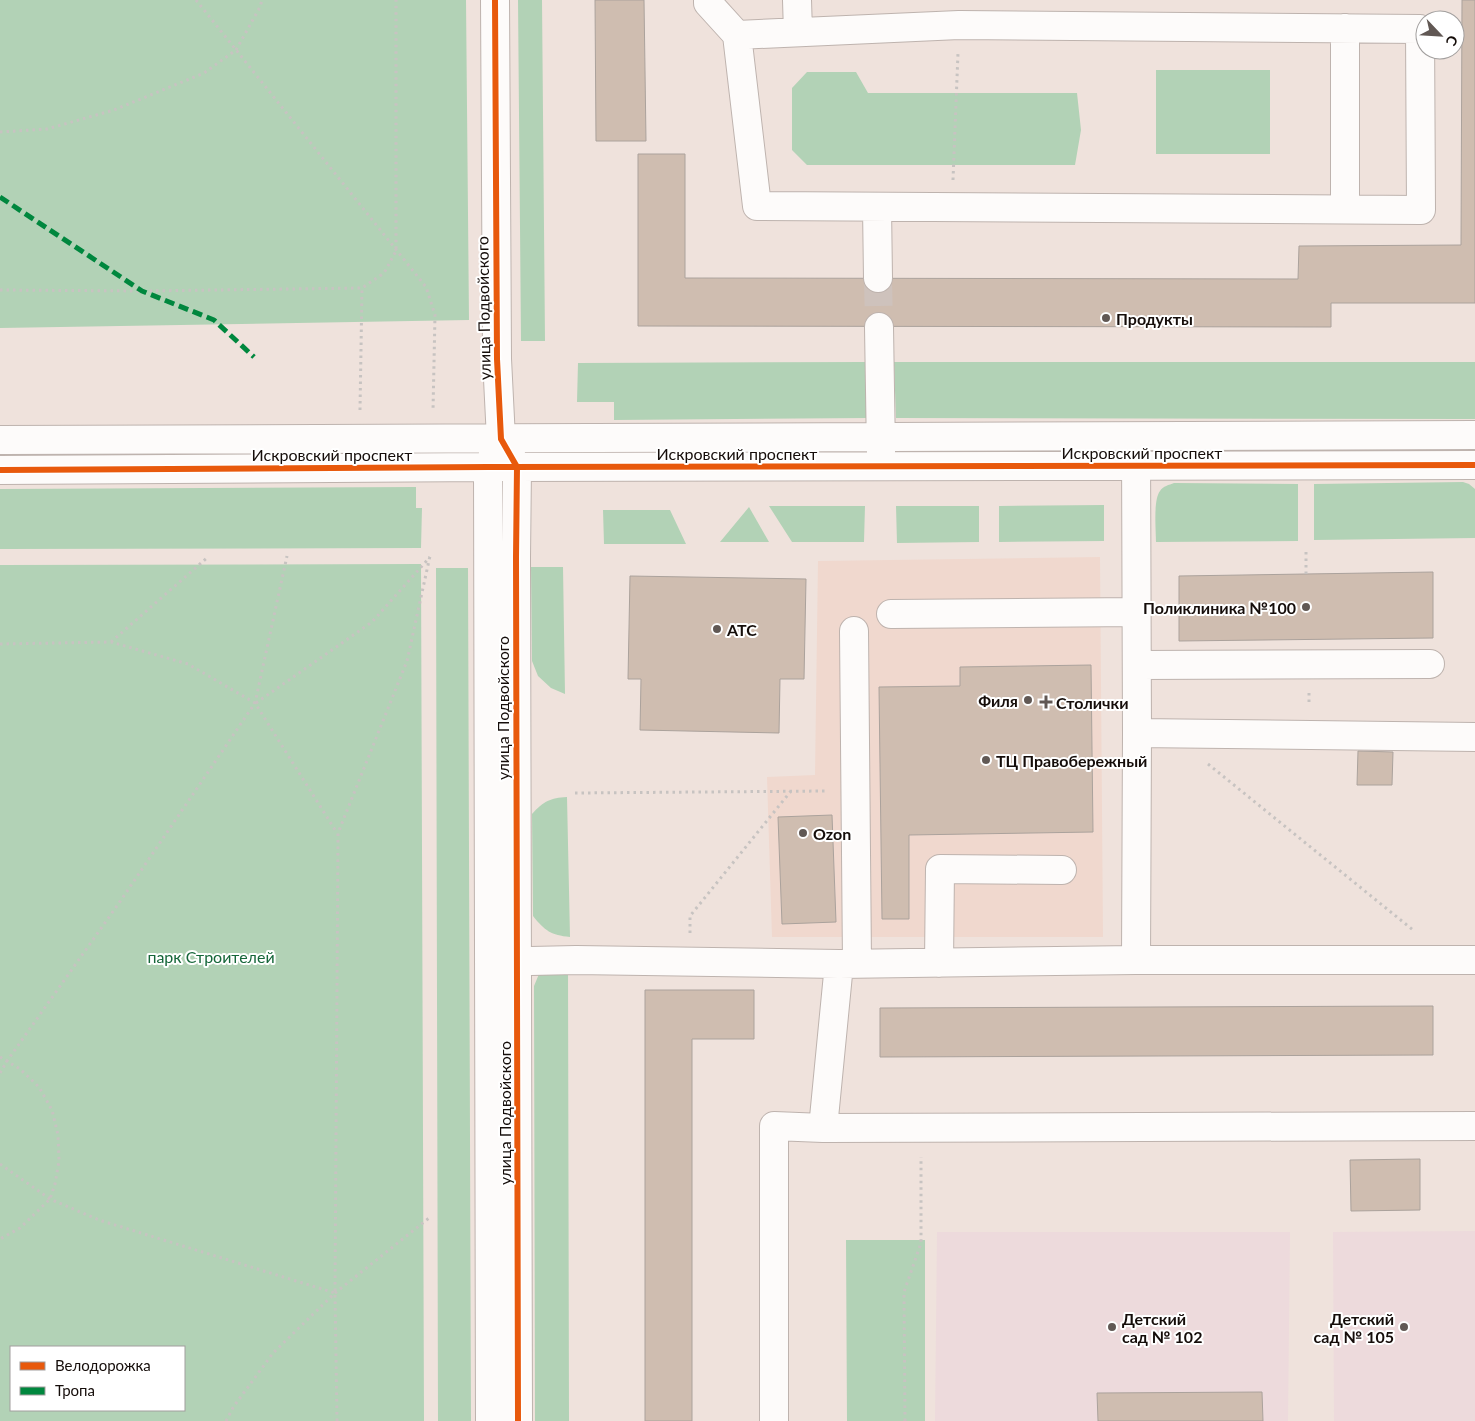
<svg xmlns="http://www.w3.org/2000/svg" width="1475" height="1421" font-family="Lato,sans-serif">
<style>
.built{fill:#f0d8ce}
.education{fill:#eddadc}
.green{fill:#b2d2b6;fill-rule:evenodd}
.building{fill:#cfbdb0;stroke:#aba29c}
.lines{fill:none;stroke-linecap:round;stroke-linejoin:round}
.minor-tunnel{stroke:#cec2bc;stroke-width:28;stroke-dasharray:28 14;stroke-linecap:butt}
.minor-casing{stroke:#beb3ae;stroke-width:30}
.path{stroke:#c7c3c1;stroke-width:3;stroke-dasharray:2.5 4;stroke-linecap:butt}
.minor{stroke:#fdfbfa;stroke-width:28}
.quiet{stroke:#00873e;stroke-width:5;stroke-dasharray:10 5;stroke-linecap:butt}
.cycleway-casing{stroke:#fff;stroke-width:9}
.cycleway{stroke:#e8590c;stroke-width:6}
.poi-dot{fill:#615854;stroke:#fff;stroke-width:2}
.labels{text-anchor:middle;dominant-baseline:central;stroke-width:4;stroke-linejoin:round;paint-order:stroke}
.street-label{font-size:16px;fill:#150d0a;stroke:#fff}
.poi-label{font-size:16px;font-weight:bold;fill:#150d0a;stroke:#fff;text-anchor:start}
.park-label{font-size:16px;fill:#156639;stroke:#fff}
</style>
<rect width="100%" height="100%" fill="#efe2dc"/>
<path class="built" d="M1100 557 1103 937H772L767 777 815 775 818 561Z"/>
<path class="education" d="M1475 1231V1421H1334L1333 1232Z
M937 1232H1290L1288 1421H935Z"/>
<path class="green" d="M0 0H466L469 320 0 328Z
M518 0H542L545 341H521Z
M1156 70H1270V154H1156Z
M807 72H856L868 93H1077L1081 130 1075 165H807L792 150V88Z
M867 362 868 418 614 420V402H577L578 363Z
M894 362H1475V419L896 418Z
M1463 482 1469 484 1475 489V538L1314 540V484Z
M1174 483 1298 484V541L1156 542C1156 530 1153 500 1160 491 1163 486 1169 485 1174 483Z
M416 487V508H422L421 548 0 549V489Z
M1104 505V541L999 542V506Z
M769 506H865L864 542H792Z
M896 506H979V542L897 543Z
M749 507 769 542H720Z
M603 510H670L686 544H604Z
M421 564 424 1421H0V565ZM11 1347H184V1410H11Z
M531 567H563L565 694 551 688 538 676 532 661Z
M436 568H468L471 1421H438Z
M567 797 570 937C551 935 545 931 533 916L532 814C544 801 550 798 567 797Z
M568 966 569 1421H535L534 986 539 974Z
M846 1240H925V1421H847Z"/>
<path class="building" d="M595 0H644L646 141H596Z
M1462 0H1475V303H1331V327L638 326V154H685V278L1298 279 1299 246 1461 245Z
M1433 572V638L1179 641V576Z
M630 576 806 579 804 679H780L779 733 640 730 641 679H628Z
M1091 665 1093 832 909 835V919H882L879 687 960 686V667Z
M1358 751 1393 752 1392 785H1357Z
M832 815 836 922 782 924 778 817Z
M645 990H754V1039H692V1421H645Z
M1433 1006V1055L880 1057V1008Z
M1420 1159V1210L1351 1211 1350 1160Z
M1262 1392 1263 1421H1098L1097 1393Z"/>
<g class="lines">
<path class="minor-tunnel" d="M878 278 879 327"/>
<g class="minor-casing">
<path id="minor" d="M495 0 497 359 501 439 517 467 516 557 518 1421
M708 0V3L737 35 757 206 1421 210 1420 29 959 25 737 35
M797 0 798 32
M877 207 878 278
M1345 209V28
M879 327 881 453
M0 440 1475 435
M1136 446 1137 733 1136 960
M0 470 488 467 1475 465
M891 614 1137 612
M854 631 857 963
M1137 665 1430 664
M1137 733 1475 737
M489 962 576 960 839 964 1136 960H1475
M939 963 940 869 1062 870
M823 1128 839 964
M490 1421 488 467 495 451
M774 1421V1126L823 1128 1475 1126"/>
</g>
<path class="path" d="M196 0 426 287 435 315 433 411
M0 132 47 129 114 110 204 73 236 50 260 7 262 0
M953 180 958 53
M0 290 142 291 362 288 384 273 396 251V0
M360 410 362 288
M1306 574V550
M111 642 208 557
M0 644 111 642 188 664 255 703 337 833
M1309 693V706
M256 703 372 622 430 557
M1208 764 1413 930
M575 793 827 791
M690 933V916L791 791
M0 1057 20 1069 39 1087 52 1110 58 1135 59 1161 55 1184 50 1199 20 1228 0 1239
M0 1073 7 1061 119 903 255 703 287 556
M0 1164 50 1199 99 1220 335 1293
M226 1421 234 1406 273 1353 335 1293 429 1218
M337 1421 335 1293 338 833 407 661 430 556
M905 1421 904 1292 921 1243V1157"/>
<use href="#minor" class="minor"/>
<path class="quiet" d="M0 197 142 291 214 320 254 357"/>
<g class="cycleway-casing">
<path id="cycleway" d="M495 0 497 359 501 439 517 467 516 557 518 1421
M0 470 488 467 1475 465"/>
</g>
<use href="#cycleway" class="cycleway"/>
</g>
<g class="poi-dot">
<circle cx="1106" cy="318" r="5"/>
<circle cx="1306" cy="607" r="5"/>
<circle cx="717" cy="629" r="5"/>
<circle cx="1028" cy="700" r="5"/>
<path d="M1043.5 694.5h5v5h5v5h-5v5h-5v-5h-5v-5h5z"/>
<circle cx="986" cy="760" r="5"/>
<circle cx="803" cy="833" r="5"/>
<circle cx="1112" cy="1327" r="5"/>
<circle cx="1404" cy="1327" r="5"/>
</g>
<g class="labels">
<g class="street-label">
<text transform="translate(483 308) rotate(-91)">улица Подвойского</text>
<text x="1142" y="452">Искровский проспект</text>
<text x="737" y="453">Искровский проспект</text>
<text x="332" y="454">Искровский проспект</text>
<text transform="translate(502 708) rotate(-90)">улица Подвойского</text>
<text transform="translate(504 1113) rotate(-90)">улица Подвойского</text>
</g>
<g class="poi-label">
<text x="1116" y="318">Продукты</text>
<text x="1296" y="607" text-anchor="end">Поликлиника №100</text>
<text x="727" y="629">АТС</text>
<text x="1018" y="700" text-anchor="end">Филя</text>
<text x="1056" y="702">Столички</text>
<text x="996" y="760">ТЦ Правобережный</text>
<text x="813" y="833">Ozon</text>
<text x="1122" y="1318">Детский<tspan x="1122" dy="18">сад № 102</tspan></text>
<text x="1394" y="1318" text-anchor="end">Детский<tspan x="1394" dy="18">сад № 105</tspan></text>
</g>
<g class="park-label">
<text x="211" y="956">парк Строителей</text>
</g>
</g>
<rect x="10" y="1346" width="175" height="65" fill="#ffffff" stroke="#a19e9d"/>
<rect x="20" y="1362" width="25" height="8" fill="#e8590c" stroke="#a19e9d"/>
<text x="55" y="1371" font-size="15" fill="#150d0a">Велодорожка</text>
<rect x="20" y="1387" width="25" height="8" fill="#00873e" stroke="#a19e9d"/>
<text x="55" y="1396" font-size="15" fill="#150d0a">Тропа</text>
<g transform="translate(1440 35) rotate(115)"><circle r="24" fill="#ffffff" stroke="#a19e9d"/>
<path d="M0-4L9 19L0 12L-9 19Z" fill="#615854"/>
<text y="-8" font-size="14" font-weight="bold" text-anchor="middle" fill="#150d0a">С</text>
</g>
</svg>
